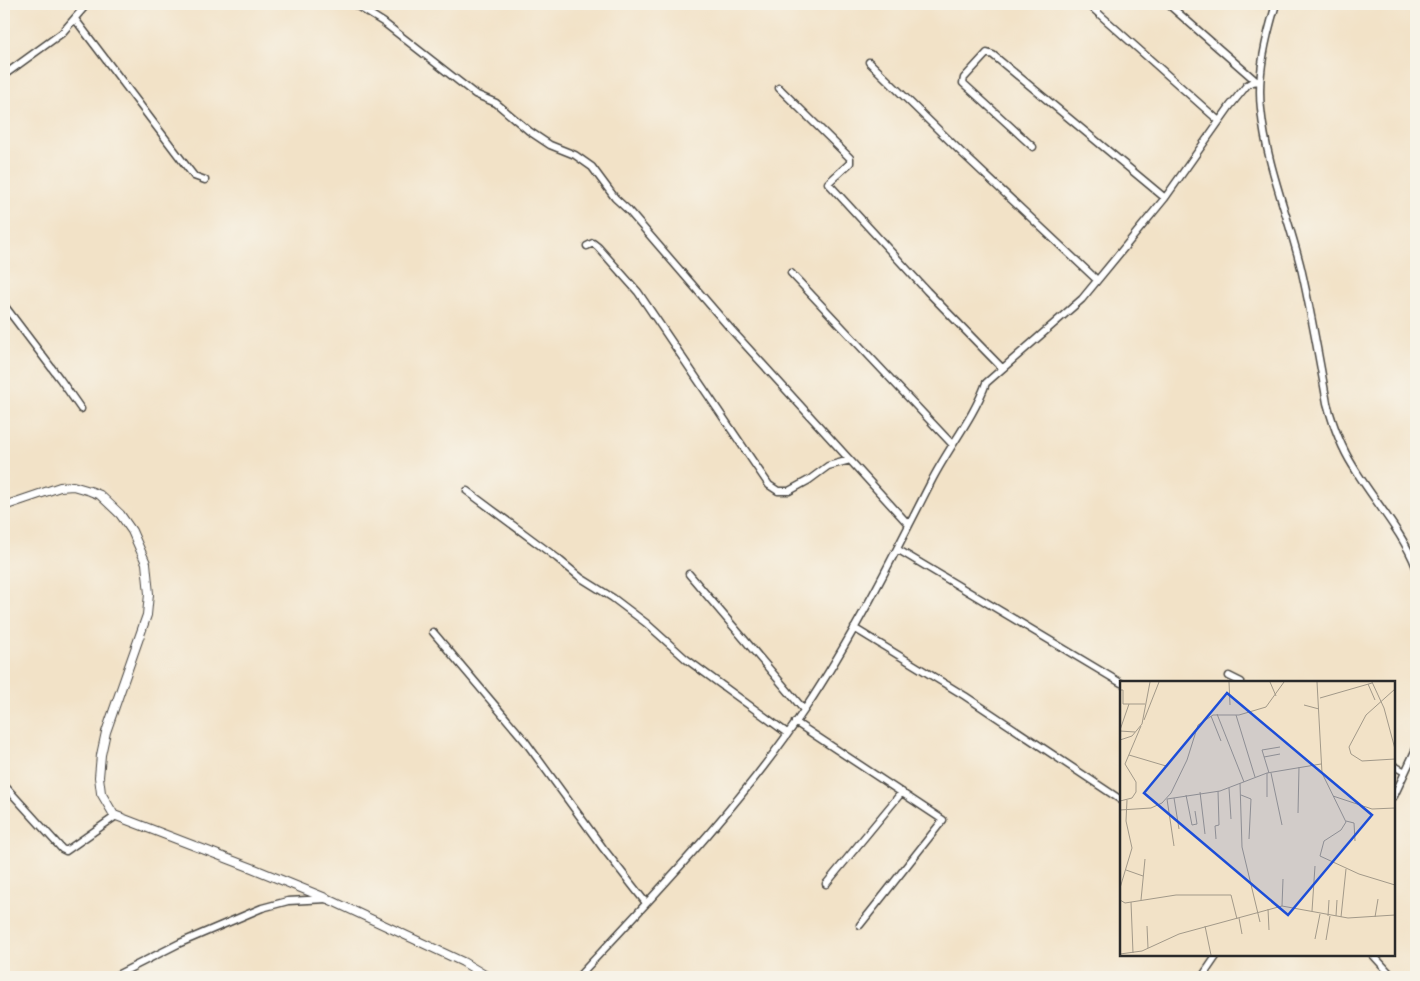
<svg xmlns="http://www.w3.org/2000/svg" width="1420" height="981" font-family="'IM FELL DW Pica',serif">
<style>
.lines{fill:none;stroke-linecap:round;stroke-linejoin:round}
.minor-casing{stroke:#494642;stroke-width:9}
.tertiary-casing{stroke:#494642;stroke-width:10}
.minor{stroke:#fff;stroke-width:6}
.tertiary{stroke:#fff;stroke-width:8}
.inset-road{fill:none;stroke:#a29989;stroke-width:1}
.view{fill:#1d4ed8;fill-opacity:0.15;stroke:#1d4ed8;stroke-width:2.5}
.inset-edge{fill:none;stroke:#2b2b2b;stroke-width:2.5}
</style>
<rect width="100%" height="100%" fill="#f7f3e8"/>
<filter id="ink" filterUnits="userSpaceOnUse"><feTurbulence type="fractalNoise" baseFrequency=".02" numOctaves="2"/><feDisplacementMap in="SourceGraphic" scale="10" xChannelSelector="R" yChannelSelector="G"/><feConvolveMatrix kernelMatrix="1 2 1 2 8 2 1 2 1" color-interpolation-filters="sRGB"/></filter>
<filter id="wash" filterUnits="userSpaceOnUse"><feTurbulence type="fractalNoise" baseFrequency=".0096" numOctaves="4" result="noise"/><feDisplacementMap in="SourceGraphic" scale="20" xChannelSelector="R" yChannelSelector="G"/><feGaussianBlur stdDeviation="1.12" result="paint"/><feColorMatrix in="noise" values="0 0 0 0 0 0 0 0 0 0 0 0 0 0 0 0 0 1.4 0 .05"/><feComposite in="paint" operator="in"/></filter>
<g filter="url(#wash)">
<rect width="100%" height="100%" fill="#f2e2c7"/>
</g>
<g filter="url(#ink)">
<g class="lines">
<g class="minor-casing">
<path id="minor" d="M354 4 383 22 475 94 496 103 529 131 550 145 575 155 592 167 615 198 628 210 729 327 909 525
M1088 4 1219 121
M1168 4 1256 81
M1276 4C1266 37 1257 74 1261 109 1266 164 1288 215 1301 268 1311 312 1319 358 1327 403 1333 425 1341 447 1353 466 1373 500 1402 531 1416 567
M75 19 187 167 194 176 205 180
M869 62 960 151 1097 280
M4 75 62 33 87 4
M779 88 850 158V163L828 183 927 291 1002 368
M1033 147 963 83 964 78 987 53 993 55 1165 198
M587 246 593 243 598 247 638 292 769 485 778 491H789L809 480 828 466 850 460
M791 273 952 444
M4 305 60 379 81 409
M467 491 557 558 581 578 613 598 646 623 686 659 787 733
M897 549 1121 683
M689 574 804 710
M854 628 965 696 1121 800
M433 632 525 741 603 848 646 903
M1229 676 1241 682
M795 722 943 820 860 925
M1394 766 1405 772
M4 785 62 849 66 851 116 816
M1394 796 1416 749
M826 884 902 792
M1373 955 1393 977
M113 977 180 943 262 908 288 901 327 899
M578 977C657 892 740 806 805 709 853 637 892 559 931 482 948 448 973 419 986 383L1082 299 1165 198 1230 106 1247 85 1252 82 1260 81
M1202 977 1217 955"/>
</g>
<g class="tertiary-casing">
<path id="tertiary" d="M4 506 60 487 73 486 90 491 100 495 120 514 132 531 146 563 149 594 147 615 106 732 101 755 99 777 101 793 114 815 252 868 328 899 463 962 488 977"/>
</g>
<use href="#minor" class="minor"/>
<use href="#tertiary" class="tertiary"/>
</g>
</g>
<g transform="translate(1120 681)">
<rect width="275" height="275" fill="#f2e2c7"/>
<path class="inset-road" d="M109 1 110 24M150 1 156 15M197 1 202 92 226 141 221 149 204 160 200 175 239 193 275 204M252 1 264 27 275 68M248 3 255 19M275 8 246 34 229 66 231 73 242 80 275 78M0 9H3V23H9M200 17 252 2M184 24 199 28M97 33 124 101M116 34 135 96M91 35 101 60M24 39 39 1M0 49 9 23H25M0 50 15 51M0 59 12 55 22 43 30 1M9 74 46 85M144 76 160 73M147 92V116M149 92 142 69 160 66M151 92 162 144M120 102 122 166 140 241M109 107 111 138M80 111 85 153M66 114 72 144 77 143 75 130M121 114 131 118 129 158M213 115 252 128 275 127M54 117 59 148M47 118 100 110 147 92 201 83M47 118 54 165M0 120 12 117 16 111V101L5 83 21 45M0 129 31 127 42 122 51 112 67 79 78 44 93 34H119L146 26 164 1M178 132 179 86M226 140 234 142 235 160M96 158 95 145 99 144 98 110M6 189 23 195M0 207 12 167 6 140 7 119M0 219 5 222 56 214H111L117 238M21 219 25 178M11 221 13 272M162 225 163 198M148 228 149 249M192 230 195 185M208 235 209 219M216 235 217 219M221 236 226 188M255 236 258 218M119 237 122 253M27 245 28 267M85 245 91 274M195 258 200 233M206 259 210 235M0 273 22 270 59 253 162 225 228 237 275 234"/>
<path class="view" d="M107 12 252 134 168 234 24 112Z"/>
<rect width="275" height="275" class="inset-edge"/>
</g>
<rect width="1420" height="981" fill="none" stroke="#f7f3e8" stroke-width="20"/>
</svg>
